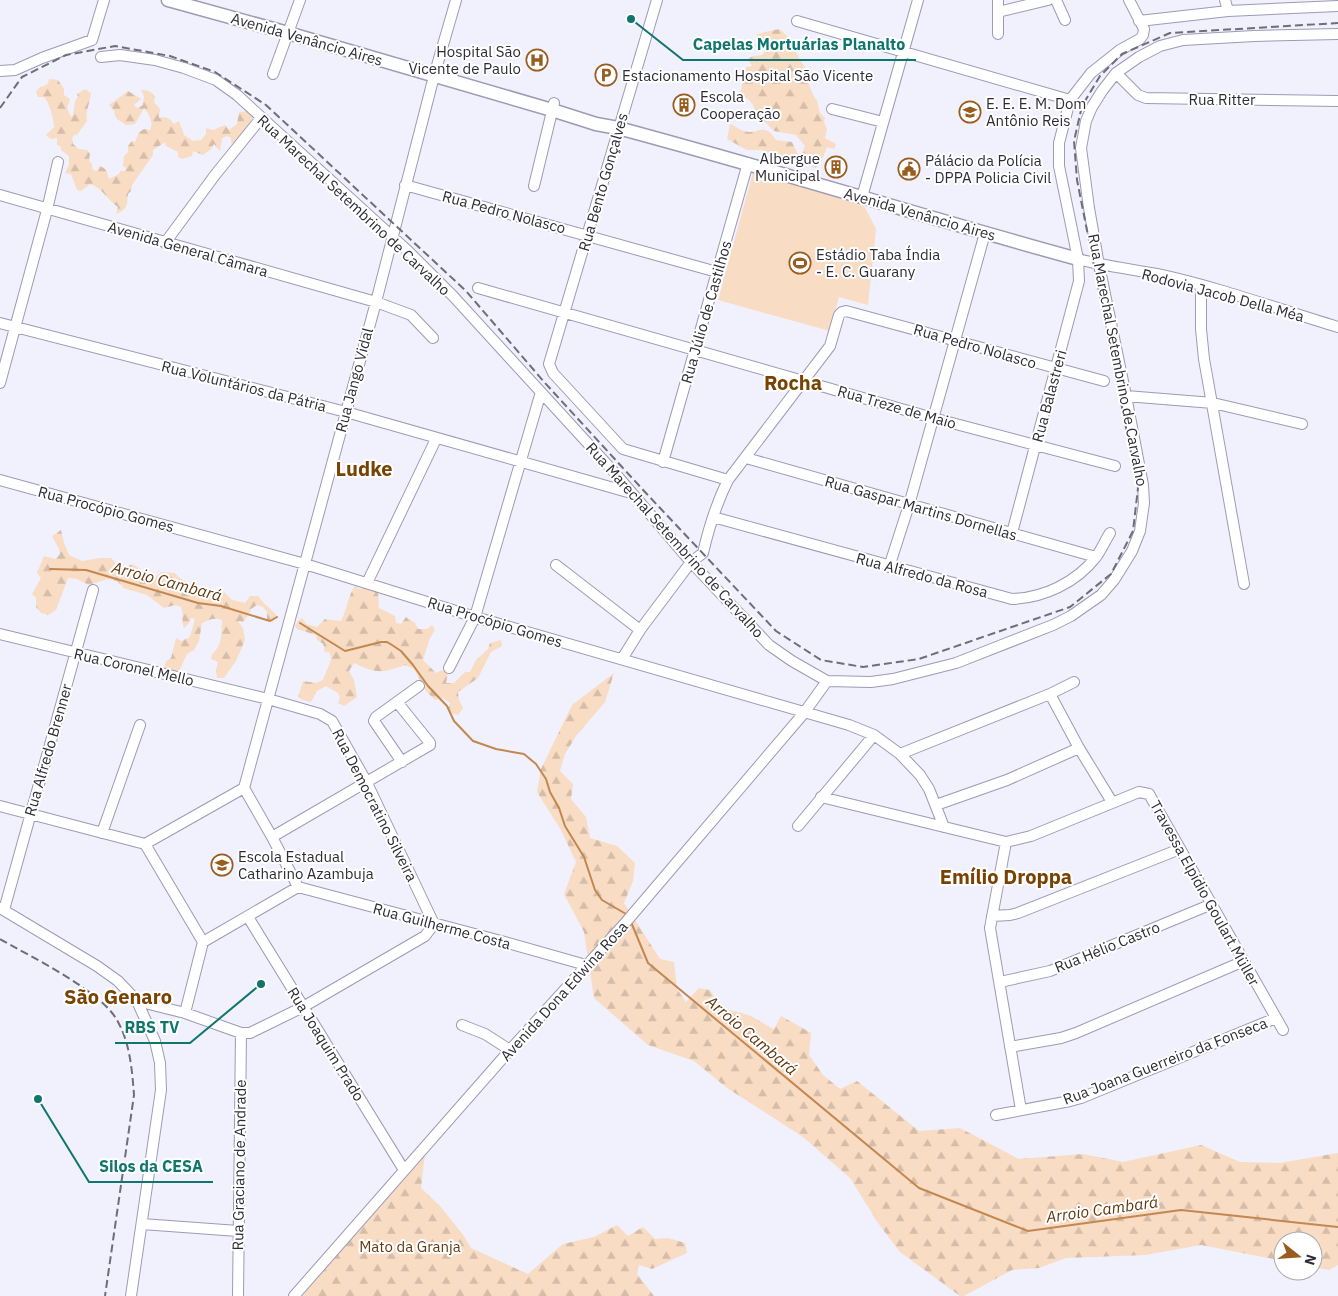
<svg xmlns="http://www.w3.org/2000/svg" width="1338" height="1296" font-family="'IBM Plex Sans',sans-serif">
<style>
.forest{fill:url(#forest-firs)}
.park{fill:#f8dcc4}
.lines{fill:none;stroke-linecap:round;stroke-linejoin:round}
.stream{stroke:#c38751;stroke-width:2}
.minor-casing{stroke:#9d9ab6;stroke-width:12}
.major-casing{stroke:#9d9ab6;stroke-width:15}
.minor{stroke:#fff;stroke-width:10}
.major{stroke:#fff;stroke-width:12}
.rail{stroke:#6e6d79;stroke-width:2;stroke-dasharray:8 4;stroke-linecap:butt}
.labels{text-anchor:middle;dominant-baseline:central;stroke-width:4;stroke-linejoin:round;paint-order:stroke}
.street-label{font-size:15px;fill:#2d2c37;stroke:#fff}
.poi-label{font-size:15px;fill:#2d2c37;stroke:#fff;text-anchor:start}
.park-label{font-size:15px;fill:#643b11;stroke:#fff}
.water-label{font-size:16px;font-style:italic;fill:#61380e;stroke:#fff}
.district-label{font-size:20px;font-weight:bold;fill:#784302;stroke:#fff}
.leader{fill:none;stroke:#0f766e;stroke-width:2}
.callout-dot{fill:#0f766e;stroke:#fff;stroke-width:2}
.callout-label{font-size:16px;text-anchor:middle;font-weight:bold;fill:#0f766e;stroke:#fff;stroke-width:4;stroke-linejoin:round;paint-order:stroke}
</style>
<defs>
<pattern id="forest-firs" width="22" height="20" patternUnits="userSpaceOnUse" patternTransform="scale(1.25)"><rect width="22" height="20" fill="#f8dcc4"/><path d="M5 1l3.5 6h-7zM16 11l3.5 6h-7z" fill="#d5bda9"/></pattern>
</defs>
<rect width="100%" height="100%" fill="#f1f0fd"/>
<path class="forest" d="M779 29C795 40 794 53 805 67L802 76C813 85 810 94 817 100L820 113 825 118 824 122 827 129 825 138 836 144 834 149 827 147 821 162 815 168 798 160 771 154 762 150H747L727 139 730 124C735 126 740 130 744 131 758 136 763 120 776 140L792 142 798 154 802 153 805 146 796 135 774 131 756 113 753 105 748 99 740 95C743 85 742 76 746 67L752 66 748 59 753 56 762 55 765 51 763 47H756L757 34Z
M49 79 58 80 64 89V95L70 99 67 108 71 117 73 115 75 101 78 97 77 94 85 89 91 93C90 103 85 112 87 121L76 136 75 134 72 138 73 144 79 149 87 150 90 154 89 160 92 164V169L95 171 98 170 99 166C107 168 107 172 109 179L119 174 120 171H125L126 168 123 166 124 156 128 152V146L132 141 135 142 139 132 144 129 150 130C154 123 149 114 144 108L135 124 126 125 117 119 114 113 115 112 109 105 128 91 141 99 134 105 137 108 143 105 144 96 141 90C148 90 151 91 155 97L154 102 160 109 159 118C166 116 170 119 174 124L179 121 184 135 193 141 201 140 206 134V128L213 130 225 125 229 130 237 124 239 112 249 111 253 117 235 145 231 143V138L227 136 222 138 220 151 214 144 211 149 203 155 193 151 192 156 182 159 178 157V152L166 146 165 142 153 150V155L132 185 131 191 128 194C127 205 128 209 116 214L118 207C107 200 103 188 90 184L81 191 77 190 71 174 65 173 69 165V156L61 150V147L57 145V138L51 139 46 135 54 127C54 120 49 102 44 97H38L36 92 40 87C45 86 48 85 49 79Z
M61 530 64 543 69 555 82 561 100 558H111L118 566 125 568 132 564 142 570V579L151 581 161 572 175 573C182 582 190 581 198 591L224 592 232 600 245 603 250 596H258C263 604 271 608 277 616L273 622 267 620V612L263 607 257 605 251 609 249 614 243 622 238 621 243 628 245 640 236 661 224 678H217L216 671 218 662 211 659 212 654C223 645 221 633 222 620 214 617 209 620 202 623L199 641 194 650 187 654 179 671 173 673 164 669 166 661 171 658 176 638 181 641 190 637 195 619 191 618 189 623 184 628C181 620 184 615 181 607L175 605 164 608 147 595 124 588 117 581 107 579 89 585 77 579 68 578 56 610 48 615 41 613 36 607V598L32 594 41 578 37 573 44 556 55 559 60 554 59 549 52 536Z
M355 586 360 589C381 584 378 592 379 608L395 616 396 623 401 624 406 617 415 623 418 629H427L432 625 435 630 430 638 423 660 436 673 442 670 448 673 446 683H454L465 672H470L476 660 488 649 490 643 501 640 502 646 491 652 478 678 458 692 459 700 463 708 458 715 451 713 448 709 450 703 443 698 435 700 426 691 414 669 405 665C383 673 377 674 354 663L349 671 354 680 357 697 344 706 338 703 340 697 338 693 326 686 317 691 311 702 303 700 298 697 303 681 316 683 323 680 331 660 330 653 324 651C325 645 323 643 317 640L316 635 297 629 295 626 298 621 302 618 306 624 317 627 325 619 341 621C347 610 348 595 355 586Z
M614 673 605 702 576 736 565 754 560 771 573 784 571 799 586 817 590 838 617 846 635 863 633 881 624 903 660 959 674 962 677 989 686 1002 699 988 710 990C726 1016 729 1007 753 1017 760 1021 767 1026 774 1029L781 1016 811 1033 809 1055 823 1075 840 1089 857 1081 919 1131 960 1128 1019 1159 1083 1154 1123 1162 1201 1145 1240 1162 1280 1163 1338 1153V1265L1329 1270 1313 1267V1241H1283V1261L1201 1245 1145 1255 1066 1258 1039 1268 1012 1270 964 1296H960L900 1252 878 1223 850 1178 803 1137 727 1088 694 1061 648 1045 594 998 584 932 564 894 576 862 561 830 537 792 541 769 572 705Z
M425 1153 421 1188 440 1206 464 1236 471 1248 528 1274 563 1244 594 1237 617 1225 628 1236 643 1227 655 1239 668 1238 685 1243 687 1253 652 1269 639 1265 637 1274 654 1296H303L336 1248 363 1226Z"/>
<path class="park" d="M754 169 861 200 876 229 868 305 839 297 830 331 718 300Z"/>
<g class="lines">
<path class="stream" d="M50 569 86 570 198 603 221 606 270 621 277 617
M300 623 345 651 381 642H387L392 645 401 651 413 665 428 686 447 706 454 721 473 741 496 749 524 754 536 764 546 779 550 792 559 808 565 826 584 857 595 890 602 900 626 914
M631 922 648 963 919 1188 1028 1231 1181 1210 1338 1227"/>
<g class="minor-casing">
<path id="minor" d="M657 0 549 364 553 373 623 449 728 480
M998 0V12L1048 0
M1056 0 1065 20
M1225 0 1228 11
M797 21 1070 100
M1139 21 1228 11 1338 6
M998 34V12
M101 57 120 55 155 60 184 68 216 80 237 95 409 252 453 296 614 472 691 562 769 645 792 661 827 681 871 682 893 679 956 663 1053 625 1071 616 1101 595 1114 580 1132 551 1140 531 1144 503 1143 485 1126 396 1099 265 1089 208 1081 148 1086 121 1092 107 1102 91 1116 73 1139 57 1160 46 1183 40 1254 36 1338 34
M0 71 15 70 42 58 92 40 104 0
M1116 73 1138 95 1146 98 1338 101
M273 74 300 0
M832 109 883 122
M405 185 717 272
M534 186 554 103
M0 195 376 302 411 315 433 338
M862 197 918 0
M165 243 215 175 261 118
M1078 259C1104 266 1131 269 1157 274 1218 287 1278 309 1338 327
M1201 285V329L1204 359 1244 584
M478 288 933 418 1115 466
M0 323 346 412 631 493
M0 383 47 210 58 162
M1126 396 1213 403 1302 424
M746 458 1096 557
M663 462 748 163
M0 480 305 564 475 617 849 725 874 735 900 754 920 775 929 789 944 827
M713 517 1012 599C1043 598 1076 583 1096 557 1101 550 1105 541 1110 533
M1012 533 1079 281 1078 259 1059 166V143L1070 100 1091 73 1120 50 1140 39 1143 35 1144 29 1129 0
M556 565 640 630
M889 567 909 505 985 233
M367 583 436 439
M0 634 268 699 320 714 332 721 366 781 434 924 425 936 303 1007 250 1033H241L185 1013 137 1001
M622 659 640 630 691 562 703 553C709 527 716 504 728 480L830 346 839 315 842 312 846 311 1104 381
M449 668 475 617 541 392
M1050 694 1079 748 1112 802
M900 754 1050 694 1074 682
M402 762 374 721 376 717 419 686
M244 788 376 302 434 76 456 0
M821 797 1006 842 1031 836 1139 792 1149 794 1283 1030
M936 805 1007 780 1079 748
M0 806 145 844
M798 826 874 735
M102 833 140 725
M272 837 430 745V743L397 702
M1006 842 990 928 1021 1110
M298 887 272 837 244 788 145 844 203 942 298 887 501 941 586 965
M0 908 97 966 118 981 137 1001 155 1041 160 1063 161 1090 131 1296
M4 910 93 590
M992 916 1010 915 1018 913 1180 849
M248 917 404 1170
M1000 982 1050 971 1212 904
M185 1013 203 942
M462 1025 485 1034 510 1050
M1010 1047 1061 1038 1076 1033 1244 961
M996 1115 1070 1101 1081 1098 1276 1018
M142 1224 238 1231
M238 1296 241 1033
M294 1296 510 1050 626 922 804 713 827 681"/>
</g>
<g class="major-casing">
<path id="major" d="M168 0 288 33 552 110 596 124 618 128C772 169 924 217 1078 259"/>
</g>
<use href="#minor" class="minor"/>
<use href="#major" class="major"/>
<path class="rail" d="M0 108 22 77 66 55 115 46 170 56 215 72 266 105 466 291 545 383 645 492 776 631 821 660 863 667 919 659 1070 607 1111 574 1133 531 1138 488 1077 180 1074 141 1082 106 1100 76 1122 54 1170 33 1338 23
M0 939C31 957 100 990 117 1020 130 1043 132 1069 134 1095L105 1296"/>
</g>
<defs>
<g id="hospital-ring" transform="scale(1.125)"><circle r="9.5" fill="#fff" stroke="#985c1e" stroke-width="1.5"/><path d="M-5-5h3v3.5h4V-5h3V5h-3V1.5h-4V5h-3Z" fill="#985c1e"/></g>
<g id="parking-ring" transform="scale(1.125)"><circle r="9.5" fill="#fff" stroke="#985c1e" stroke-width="1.5"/><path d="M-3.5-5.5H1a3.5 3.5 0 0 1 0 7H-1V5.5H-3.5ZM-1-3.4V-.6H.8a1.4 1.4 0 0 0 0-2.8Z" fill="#985c1e"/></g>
<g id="building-ring" transform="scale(1.125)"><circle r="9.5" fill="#fff" stroke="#985c1e" stroke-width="1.5"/><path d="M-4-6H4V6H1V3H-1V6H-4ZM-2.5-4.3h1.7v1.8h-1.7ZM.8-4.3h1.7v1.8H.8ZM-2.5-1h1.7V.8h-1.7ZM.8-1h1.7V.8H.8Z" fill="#985c1e"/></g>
<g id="school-ring" transform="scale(1.125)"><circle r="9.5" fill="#fff" stroke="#985c1e" stroke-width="1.5"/><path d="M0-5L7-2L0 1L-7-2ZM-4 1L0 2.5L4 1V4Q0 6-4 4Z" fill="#985c1e"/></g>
<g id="civic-ring" transform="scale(1.125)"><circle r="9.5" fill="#fff" stroke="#985c1e" stroke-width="1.5"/><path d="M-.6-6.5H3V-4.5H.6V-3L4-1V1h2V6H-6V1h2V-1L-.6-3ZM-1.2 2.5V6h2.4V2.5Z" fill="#985c1e"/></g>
<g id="stadium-ring" transform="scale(1.125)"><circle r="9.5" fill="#fff" stroke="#985c1e" stroke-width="1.5"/><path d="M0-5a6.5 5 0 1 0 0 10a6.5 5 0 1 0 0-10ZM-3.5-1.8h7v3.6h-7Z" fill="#985c1e"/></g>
</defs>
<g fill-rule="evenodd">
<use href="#hospital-ring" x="537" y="60"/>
<use href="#parking-ring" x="606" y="75"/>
<use href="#building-ring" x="684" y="105"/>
<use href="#school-ring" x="970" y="112"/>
<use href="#building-ring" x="836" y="167"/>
<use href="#civic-ring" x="909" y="169"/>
<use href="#stadium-ring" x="800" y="263"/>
<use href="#school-ring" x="222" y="865"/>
</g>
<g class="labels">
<g class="street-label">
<text transform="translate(307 39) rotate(16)">Avenida Venâncio Aires</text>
<text x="1222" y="99">Rua Ritter</text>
<text transform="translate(603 182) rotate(-74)">Rua Bento Gonçalves</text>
<text transform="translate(354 205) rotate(43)">Rua Marechal Setembrino de Carvalho</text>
<text transform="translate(504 212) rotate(15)">Rua Pedro Nolasco</text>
<text transform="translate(920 214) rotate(16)">Avenida Venâncio Aires</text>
<text transform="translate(188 249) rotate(16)">Avenida General Câmara</text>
<text transform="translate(1223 295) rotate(15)">Rodovia Jacob Della Méa</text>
<text transform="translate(706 312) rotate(-74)">Rua Júlio de Castilhos</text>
<text transform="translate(975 346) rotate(16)">Rua Pedro Nolasco</text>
<text transform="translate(1118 360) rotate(79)">Rua Marechal Setembrino de Carvalho</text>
<text transform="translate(354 380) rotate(-75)">Rua Jango Vidal</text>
<text transform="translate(244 386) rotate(14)">Rua Voluntários da Pátria</text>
<text transform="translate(1049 396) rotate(-75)">Rua Balastreri</text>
<text transform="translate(897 407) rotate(16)">Rua Treze de Maio</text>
<text transform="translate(921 508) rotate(16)">Rua Gaspar Martins Dornellas</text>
<text transform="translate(106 509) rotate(15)">Rua Procópio Gomes</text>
<text transform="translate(675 540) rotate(48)">Rua Marechal Setembrino de Carvalho</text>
<text transform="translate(922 575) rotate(15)">Rua Alfredo da Rosa</text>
<text transform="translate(495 622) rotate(17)">Rua Procópio Gomes</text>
<text transform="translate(134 667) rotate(13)">Rua Coronel Mello</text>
<text transform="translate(48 750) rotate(-74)">Rua Alfredo Brenner</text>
<text transform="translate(375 805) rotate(63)">Rua Democratino Silveira</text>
<text transform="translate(1205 893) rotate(61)">Travessa Elpídio Goulart Müller</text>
<text transform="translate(442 926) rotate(15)">Rua Guilherme Costa</text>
<text transform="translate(1107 947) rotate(-22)">Rua Hélio Castro</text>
<text transform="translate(564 991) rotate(-48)">Avenida Dona Edwina Rosa</text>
<text transform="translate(326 1044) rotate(58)">Rua Joaquim Prado</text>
<text transform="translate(1165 1061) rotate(-21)">Rua Joana Guerreiro da Fonseca</text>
<text transform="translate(239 1165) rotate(-89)">Rua Graciano de Andrade</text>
</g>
<g class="poi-label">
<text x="521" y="51" text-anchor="end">Hospital São<tspan x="521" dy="17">Vicente de Paulo</tspan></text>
<text x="622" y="75">Estacionamento Hospital São Vicente</text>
<text x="700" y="96">Escola<tspan x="700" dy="17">Cooperação</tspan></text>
<text x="986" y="103">E. E. E. M. Dom<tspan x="986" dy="17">Antônio Reis</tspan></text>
<text x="820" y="158" text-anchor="end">Albergue<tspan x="820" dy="17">Municipal</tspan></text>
<text x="925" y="160">Pálácio da Polícia<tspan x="925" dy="17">- DPPA Policia Civil</tspan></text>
<text x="816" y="254">Estádio Taba Índia<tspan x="816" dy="17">- E. C. Guarany</tspan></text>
<text x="238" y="856">Escola Estadual<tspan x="238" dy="17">Catharino Azambuja</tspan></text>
</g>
<g class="park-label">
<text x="410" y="1246">Mato da Granja</text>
</g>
<g class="water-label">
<text transform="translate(167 581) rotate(15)">Arroio Cambará</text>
<text transform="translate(752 1035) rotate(40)">Arroio Cambará</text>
<text transform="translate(1102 1209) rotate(-8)">Arroio Cambará</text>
</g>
<g class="district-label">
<text x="793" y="382">Rocha</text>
<text x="364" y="468">Ludke</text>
<text x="1006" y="876">Emílio Droppa</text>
<text x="118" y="996">São Genaro</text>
</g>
</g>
<path class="leader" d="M631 19L683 60H916M261 984L190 1043H115M38 1099L89 1182H213"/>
<g class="callout-dot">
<circle cx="631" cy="19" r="5"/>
<circle cx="261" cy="984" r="5"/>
<circle cx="38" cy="1099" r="5"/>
</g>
<g class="callout-label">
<text x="799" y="50">Capelas Mortuárias Planalto</text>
<text x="152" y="1033">RBS TV</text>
<text x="151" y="1172">Silos da CESA</text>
</g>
<g transform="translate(1298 1256) rotate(107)"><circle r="24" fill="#ffffff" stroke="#ababaf"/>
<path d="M0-4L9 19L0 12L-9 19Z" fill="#985c1e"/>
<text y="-8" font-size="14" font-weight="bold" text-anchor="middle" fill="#2d2c37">N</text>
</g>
</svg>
